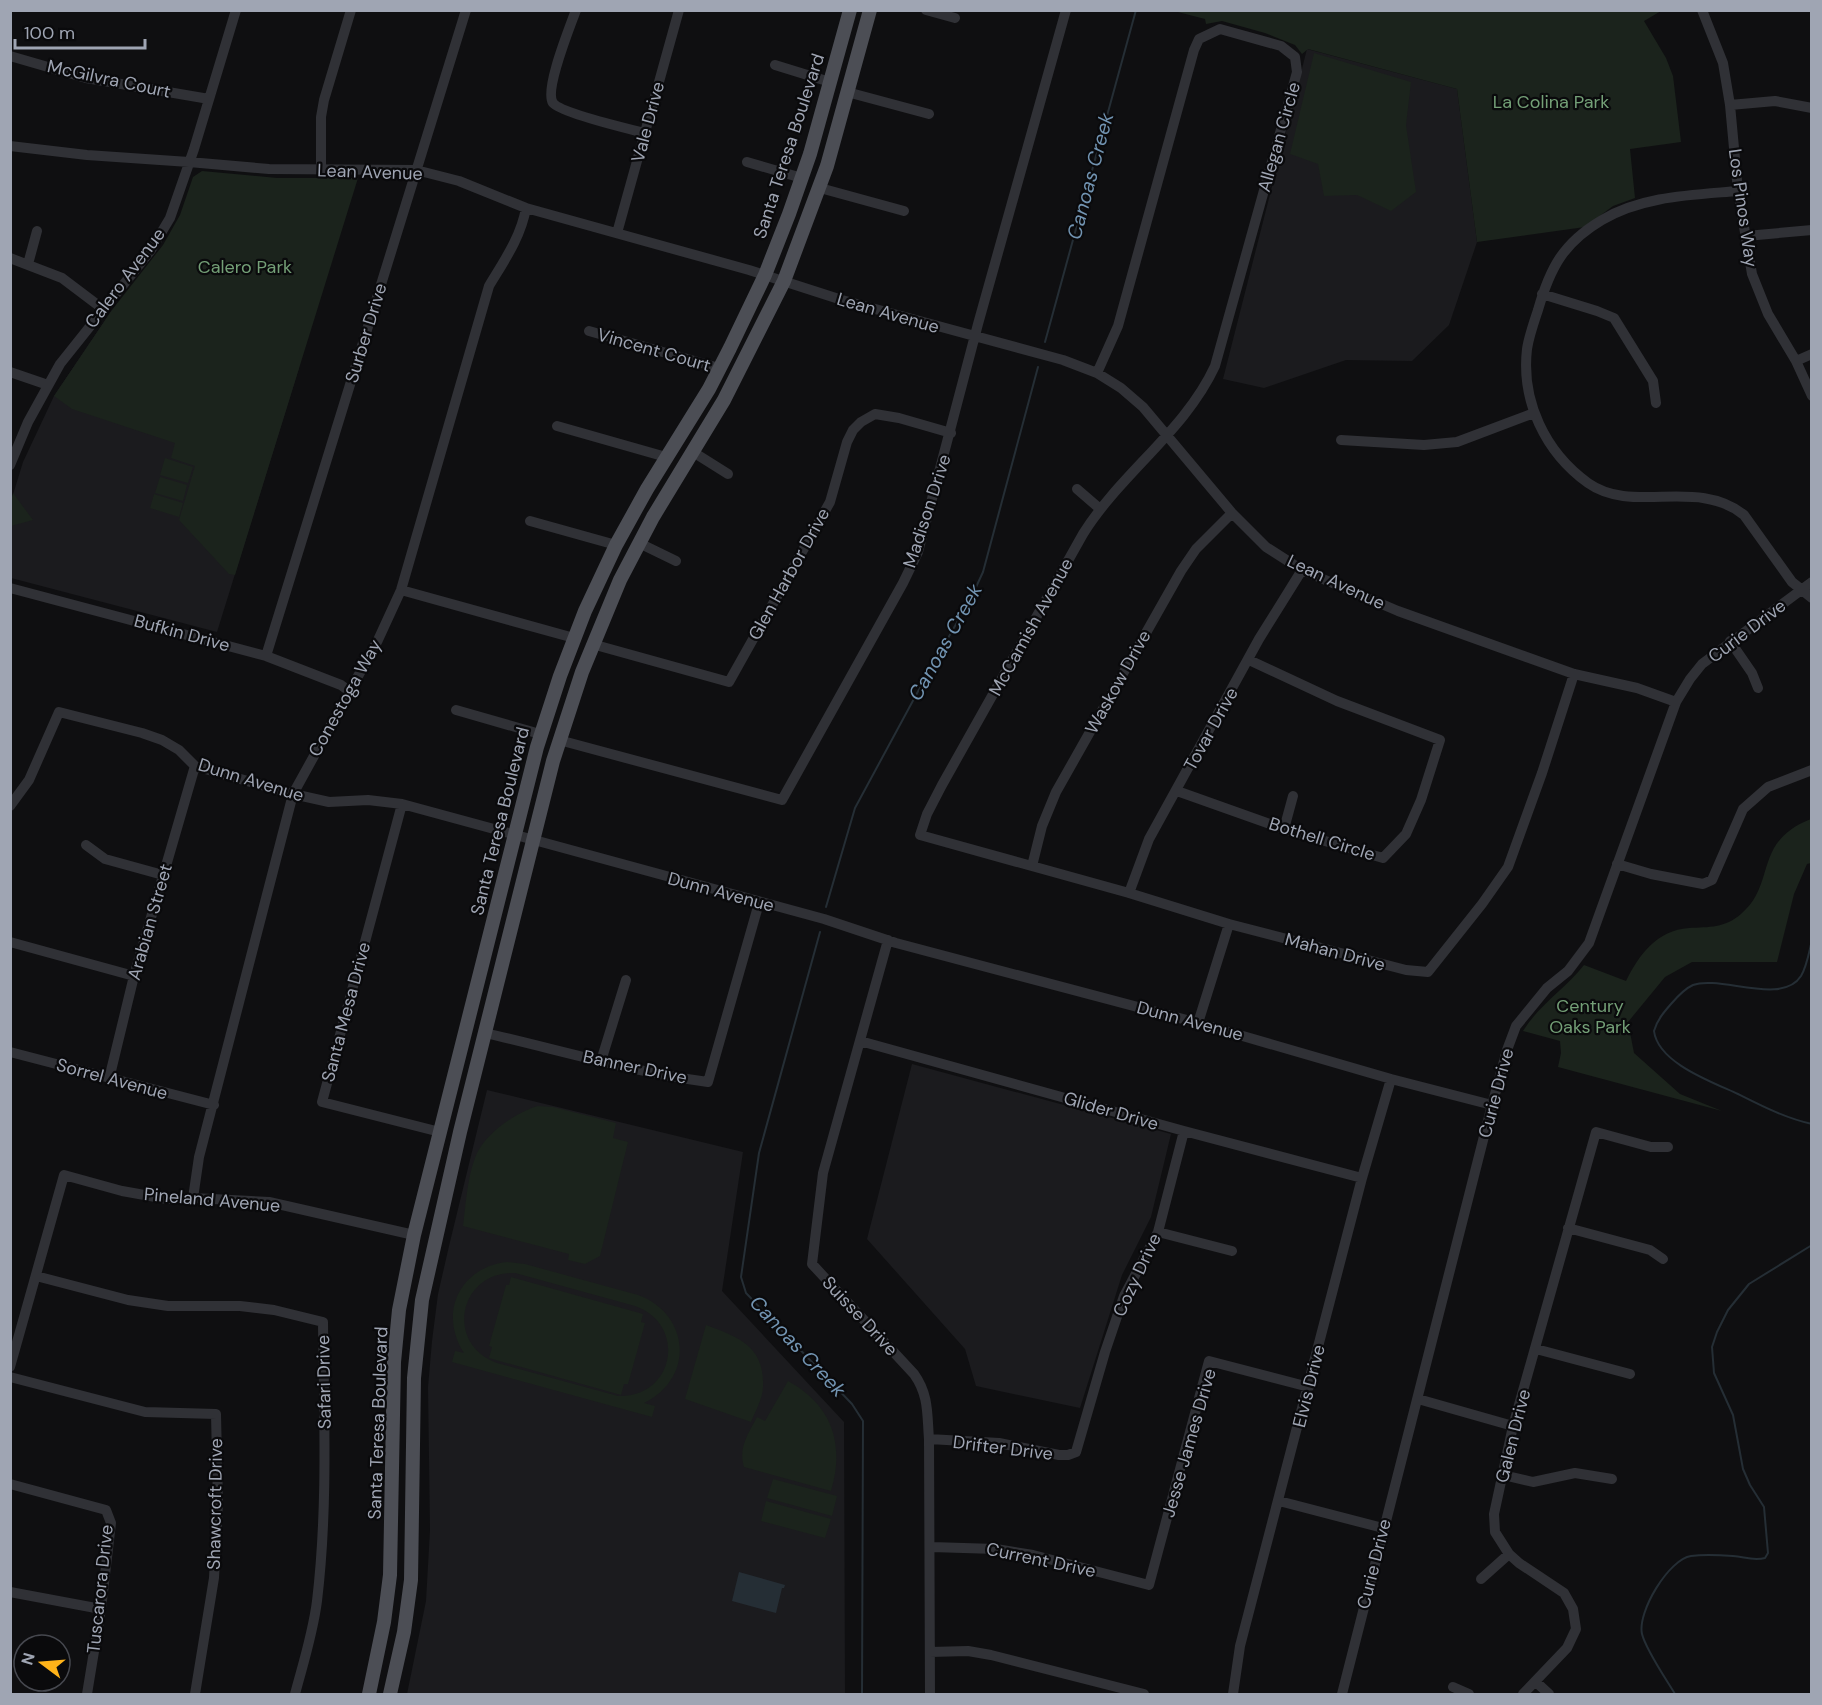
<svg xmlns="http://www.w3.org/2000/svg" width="1822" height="1705" font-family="'DM Sans',sans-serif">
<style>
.built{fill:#1b1b1e}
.green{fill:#1b231c;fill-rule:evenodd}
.water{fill:#252e35}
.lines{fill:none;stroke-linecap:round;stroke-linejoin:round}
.stream{stroke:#252e35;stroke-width:2}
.minor{stroke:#303136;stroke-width:10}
.major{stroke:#4c4e55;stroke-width:14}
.labels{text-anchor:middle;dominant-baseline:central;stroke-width:4.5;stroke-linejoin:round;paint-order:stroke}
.street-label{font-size:18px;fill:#9fa5b3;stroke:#0a0a0c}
.park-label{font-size:18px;fill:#74a077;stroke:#0a0a0c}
.water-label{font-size:20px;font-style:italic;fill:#7294b2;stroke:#0a0a0c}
</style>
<rect width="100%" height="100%" fill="#0f0f11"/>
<path class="built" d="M1307 49 1457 89 1477 242 1449 325 1412 361 1346 360 1264 388 1223 379Z
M112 310 299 368 217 632 11 578V501L23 462 54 396Z
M912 1064 1171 1134 1151 1217 1122 1275 1080 1408 976 1386 965 1349 867 1239Z
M487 1090 743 1152 722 1291 844 1422 845 1694H407L426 1601 430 1530 428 1387 432 1341 438 1294 449 1246Z"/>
<path class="green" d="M1174 11H1661L1644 21 1666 58 1673 76 1681 142 1630 149 1635 198 1613 206 1585 227 1477 242 1457 89 1308 49 1302 54 1295 45 1265 33 1222 21 1206 24 1205 19Z
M1314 53 1411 82 1406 125 1416 192 1391 211 1357 195 1324 196 1318 164 1290 154Z
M202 171 277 178H358L235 575 229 574 179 520 195 466 171 458 175 443 72 409 54 396 112 310 163 245 180 215 193 177Z
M165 458 193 467 188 483 160 475Z
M160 477 187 485 183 501 155 493Z
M13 493 33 520 11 526V501Z
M154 494 183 503 179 517 150 508Z
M1811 819V863L1807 864 1794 894 1777 962H1692L1665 977 1628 1022 1634 1053 1680 1094 1722 1111 1558 1067 1561 1053 1560 1041 1523 1031C1539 1005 1565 989 1584 965L1626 981C1639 955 1657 930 1689 928 1709 927 1725 928 1741 914 1777 884 1752 842 1811 819Z
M538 1106 553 1107 616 1123 613 1138 628 1142 600 1256 585 1264 568 1260 569 1254 463 1226C466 1204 467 1179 475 1158 483 1135 516 1112 538 1106Z
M507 1262 525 1264 638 1295C690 1314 695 1378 644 1403L655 1406 652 1417 452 1362 455 1351 464 1353C438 1313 460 1267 507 1262ZM515 1273 635 1306C688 1325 674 1398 618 1396L497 1363C444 1344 459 1271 515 1273Z
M511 1277 643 1314 641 1322 645 1323 628 1384H624L621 1395 489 1358 492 1347 489 1346 506 1285H509Z
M706 1325C739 1337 765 1347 763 1387 763 1398 755 1412 751 1422L685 1399Z
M788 1381C832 1405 845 1444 831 1491L744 1467C738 1448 748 1434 757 1417L765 1421Z
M773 1479 837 1496 832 1516 767 1498Z
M766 1501 831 1519 825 1538 761 1521Z"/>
<path class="water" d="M739 1572 785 1585 784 1588H782L776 1613 732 1601Z"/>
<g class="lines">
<path class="stream" d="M1045 342 1136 10
M826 907 855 808 929 671 970 600 983 572 1038 367
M820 932 759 1153 741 1277 746 1293 852 1404 863 1421 862 1694
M1812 940C1809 952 1807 966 1801 976 1782 1006 1720 975 1693 985 1684 989 1677 997 1671 1004 1664 1012 1657 1020 1654 1031 1658 1063 1712 1082 1738 1094 1762 1106 1785 1118 1812 1124
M1675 1694C1666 1679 1646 1650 1642 1634 1637 1612 1669 1559 1691 1556 1705 1554 1720 1555 1733 1556 1745 1557 1753 1561 1765 1558L1768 1553 1764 1507 1750 1485 1743 1469 1733 1415 1714 1373 1712 1347 1717 1332 1728 1310 1749 1284 1812 1245"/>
<path class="minor" d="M576 10C570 27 544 90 553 103 561 113 629 129 645 133
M926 10 955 18
M1702 10 1723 63 1730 105 1738 191 1752 274 1768 314 1796 361 1812 396
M10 56 86 78 209 99
M775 65 830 82
M847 92 929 114
M1730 105 1775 101 1812 108
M10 146 87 155 189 162 269 169 416 170 459 181 526 208 749 270 842 300 1063 360 1097 373 1121 388 1143 407 1232 513 1266 547 1302 570 1398 611 1574 674 1637 688 1676 702
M747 162 802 178
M321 170V117L324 100 351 10
M820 188 904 211
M1738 191C1692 195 1642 196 1602 220 1563 243 1550 268 1538 310 1534 322 1529 336 1527 349 1521 401 1545 452 1588 483 1633 515 1697 477 1744 515L1792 582 1812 598
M617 233 679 10
M1746 236 1812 230
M10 258 62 278 103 309
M28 264 37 231
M1542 294 1597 311 1614 318 1653 381 1656 403
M589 331 719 368
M1796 361 1812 354
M10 372 48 385
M1097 373 1118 326 1194 50 1199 39 1220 29 1281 46 1295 57 1297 72 1215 366C1185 431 1121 473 1083 534L942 785 927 814 920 835 1129 893 1229 924 1406 970 1428 972 1482 904 1508 867 1542 773 1574 674
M557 426 666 457
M1341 440 1424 445 1457 442 1534 413
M693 452 728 474
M10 465 28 422 60 364 151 250 170 218 194 149 236 10
M1077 489 1099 508
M530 521 616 545
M639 543 676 561
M10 588 266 656 341 685 349 691
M401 590 574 638
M1730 641 1752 673 1758 688
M592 644 729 682 830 502 847 442 853 430 861 422 875 414 899 418 951 433
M266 656 466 10
M456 710 540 734
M559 740 782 800 903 583 918 552 978 324 1066 10
M1177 791 1284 829 1383 858 1406 834 1421 800 1440 740 1337 701 1249 660
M402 804 322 1102 440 1132
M10 806 29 780 59 712 142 733 162 740 179 750 195 766 293 794 329 802 368 800 402 804 824 919 896 943 1198 1023 1391 1079 1492 1105
M1284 829 1293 796
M86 845 105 859 163 875
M1617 864 1651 874 1703 884 1712 880 1743 809 1768 787 1812 770
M1032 866 1042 826 1056 792 1181 571 1196 549 1232 513
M1129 893 1149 839 1259 639 1302 570
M888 940 823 1173 812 1264 914 1374C929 1395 927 1414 929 1439L930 1694
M10 942 134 976
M1198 1023 1229 924
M485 1033C559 1050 633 1072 708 1082L759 903
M860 1041 1184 1131 1362 1178
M10 1052 214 1105
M601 1061 626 980
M109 1079 134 976 195 766
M193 1198 199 1157 293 794 378 640 401 590 489 286C504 261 521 237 526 208
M1568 1228 1650 1250 1663 1259
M1158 1232 1232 1251
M36 1276 128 1300 168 1306H240L274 1310 323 1322C324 1415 328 1509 317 1601 313 1633 303 1664 295 1694
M1536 1349 1630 1374
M10 1367 64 1175 122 1191 167 1199 193 1198 269 1202 414 1235
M10 1377 145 1412 216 1414 218 1503 214 1578 195 1694
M1418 1399 1513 1426
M929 1439 999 1443 1059 1455H1068L1076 1452 1105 1352 1124 1296 1158 1232 1184 1131
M1503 1475 1533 1482 1575 1473 1612 1479
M10 1484 106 1510 111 1523 101 1609 87 1694
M1279 1501 1383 1528
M931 1547 996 1549 1033 1555 1149 1585 1209 1361 1309 1387
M1481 1579 1509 1554
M10 1592 101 1609
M930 1652 968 1651 991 1655 1144 1694
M1536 1682 1549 1694
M1453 1687 1469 1694
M1233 1694 1240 1646 1362 1178 1391 1079
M1342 1694 1492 1105 1507 1050 1516 1026 1547 988 1568 971 1589 943 1676 702 1690 679 1702 664 1812 582
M1523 1694 1567 1648 1576 1629 1573 1609 1564 1593 1519 1563 1509 1554 1495 1532 1494 1514 1513 1426 1596 1132 1651 1147H1668"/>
<path class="major" d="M369 1694 384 1622 390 1575 394 1362 399 1310 414 1235 537 747 560 676 585 611 616 545 647 489 709 389 730 348 765 275 789 214 810 154 850 10
M390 1694 404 1632 411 1580 414 1378 422 1300 460 1132 553 761 582 672 620 580 653 517 724 400 784 281 827 166 870 10"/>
</g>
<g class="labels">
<g class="street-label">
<text transform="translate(109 79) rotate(12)">McGilvra Court</text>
<text transform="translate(648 122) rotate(-75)">Vale Drive</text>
<text transform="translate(1279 137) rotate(-74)">Allegan Circle</text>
<text transform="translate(789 146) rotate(-72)">Santa Teresa Boulevard</text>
<text transform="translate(370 172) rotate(2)">Lean Avenue</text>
<text transform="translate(1743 208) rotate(82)">Los Pinos Way</text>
<text transform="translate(125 278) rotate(-53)">Calero Avenue</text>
<text transform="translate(888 313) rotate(16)">Lean Avenue</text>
<text transform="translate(366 333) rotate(-73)">Surber Drive</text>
<text transform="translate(654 350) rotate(16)">Vincent Court</text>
<text transform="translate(927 511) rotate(-72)">Madison Drive</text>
<text transform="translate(789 574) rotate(-61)">Glen Harbor Drive</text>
<text transform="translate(1336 582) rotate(25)">Lean Avenue</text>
<text transform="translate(1031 627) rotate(-61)">McCamish Avenue</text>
<text transform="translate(1747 631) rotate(-37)">Curie Drive</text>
<text transform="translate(182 633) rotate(15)">Bufkin Drive</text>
<text transform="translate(1118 682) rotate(-61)">Waskow Drive</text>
<text transform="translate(345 698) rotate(-61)">Conestoga Way</text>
<text transform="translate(1211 729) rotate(-61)">Tovar Drive</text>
<text transform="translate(251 780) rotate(17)">Dunn Avenue</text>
<text transform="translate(500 821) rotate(-76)">Santa Teresa Boulevard</text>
<text transform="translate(1322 839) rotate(17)">Bothell Circle</text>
<text transform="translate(721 892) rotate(15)">Dunn Avenue</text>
<text transform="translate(150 922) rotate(-74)">Arabian Street</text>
<text transform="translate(1335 952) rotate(15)">Mahan Drive</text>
<text transform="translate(346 1012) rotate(-75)">Santa Mesa Drive</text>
<text transform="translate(1190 1021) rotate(15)">Dunn Avenue</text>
<text transform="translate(635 1067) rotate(12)">Banner Drive</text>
<text transform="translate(112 1079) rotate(15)">Sorrel Avenue</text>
<text transform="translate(1496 1093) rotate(-75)">Curie Drive</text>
<text transform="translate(1111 1111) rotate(16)">Glider Drive</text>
<text transform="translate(212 1200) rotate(5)">Pineland Avenue</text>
<text transform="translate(1137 1275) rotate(-65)">Cozy Drive</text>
<text transform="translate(860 1316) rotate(47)">Suisse Drive</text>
<text transform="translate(324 1382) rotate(-91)">Safari Drive</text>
<text transform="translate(1309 1386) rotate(-76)">Elvis Drive</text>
<text transform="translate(378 1423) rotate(-88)">Santa Teresa Boulevard</text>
<text transform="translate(1513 1436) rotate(-76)">Galen Drive</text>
<text transform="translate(1189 1443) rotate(-74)">Jesse James Drive</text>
<text transform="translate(1003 1448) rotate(7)">Drifter Drive</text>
<text transform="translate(215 1504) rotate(-89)">Shawcroft Drive</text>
<text transform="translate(1041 1560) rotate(12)">Current Drive</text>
<text transform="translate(1374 1564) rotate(-76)">Curie Drive</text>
<text transform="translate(100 1589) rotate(-84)">Tuscarora Drive</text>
</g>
<g class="park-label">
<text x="1551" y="102">La Colina Park</text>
<text x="245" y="267">Calero Park</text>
<text x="1590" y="1006">Century<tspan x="1590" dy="21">Oaks Park</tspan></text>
</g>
<g class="water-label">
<text transform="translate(1090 176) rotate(-75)">Canoas Creek</text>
<text transform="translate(945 642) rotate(-61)">Canoas Creek</text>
<text transform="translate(798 1346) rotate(47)">Canoas Creek</text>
</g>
</g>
<rect width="1822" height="1705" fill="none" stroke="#9fa5b3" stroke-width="24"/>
<g transform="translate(42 1663) rotate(286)"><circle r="28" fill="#0a0a0c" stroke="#46484f" stroke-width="1.5"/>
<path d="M0-4.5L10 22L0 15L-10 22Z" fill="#ffb319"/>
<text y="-9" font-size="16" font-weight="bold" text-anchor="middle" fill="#9fa5b3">N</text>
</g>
<path d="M15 39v9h130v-9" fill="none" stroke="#9fa5b3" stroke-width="3"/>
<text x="24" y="39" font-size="18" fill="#9fa5b3" stroke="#0a0a0c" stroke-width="4.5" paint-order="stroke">100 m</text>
</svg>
